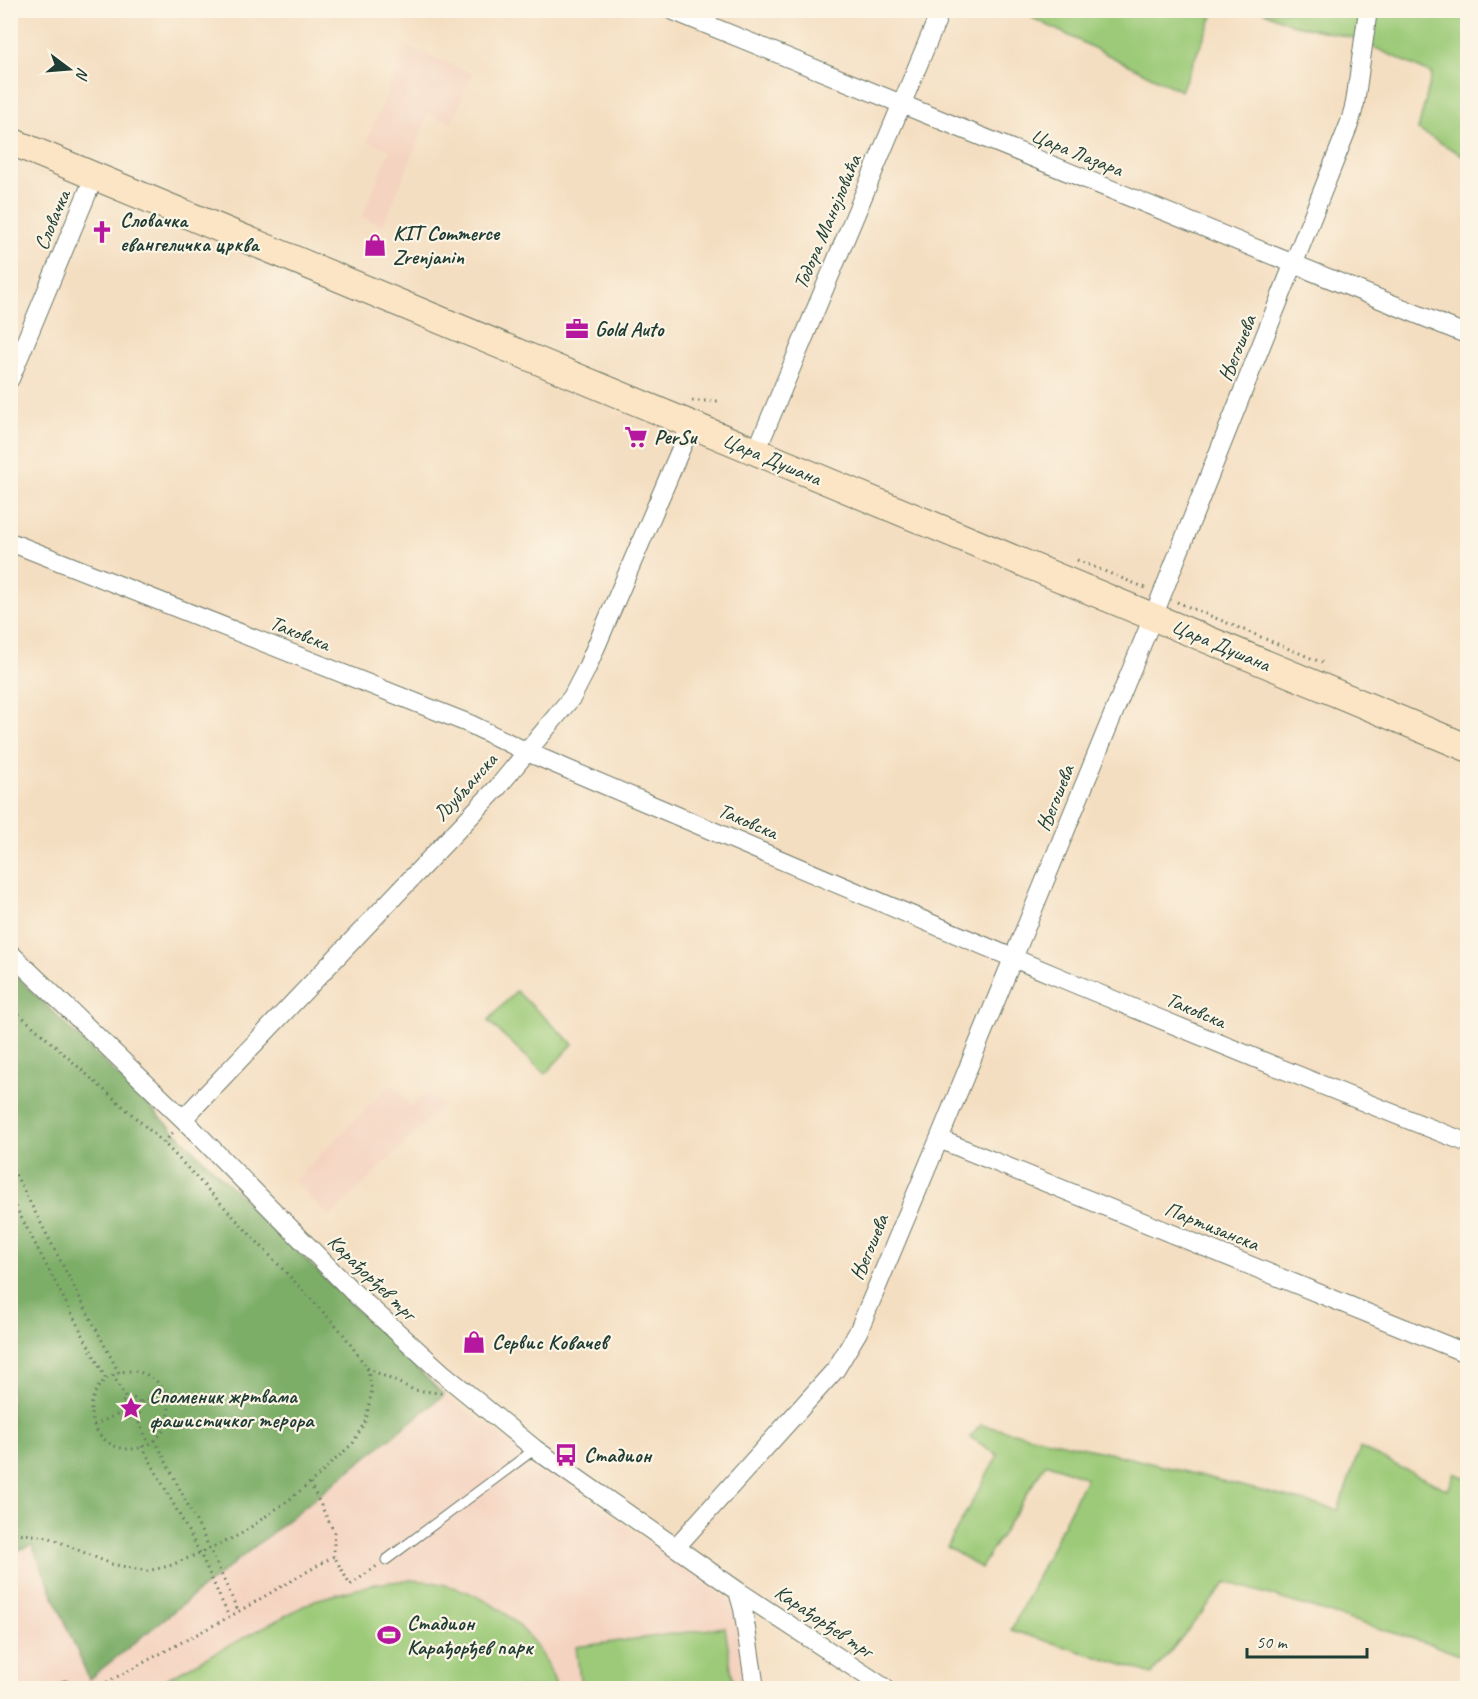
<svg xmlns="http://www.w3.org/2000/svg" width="1478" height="1699" font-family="Caveat,sans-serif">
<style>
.built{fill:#f4d3c0}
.green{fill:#9cca78;stroke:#5e8456;stroke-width:1.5}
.forest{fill:#7dae68;stroke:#4e764e;stroke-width:1.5}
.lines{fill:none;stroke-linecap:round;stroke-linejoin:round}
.lane-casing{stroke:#6a7565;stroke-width:11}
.street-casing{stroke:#6a7565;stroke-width:20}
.secondary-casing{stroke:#6a7565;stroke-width:29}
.path{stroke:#6a7565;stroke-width:3;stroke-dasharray:1.5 4.5;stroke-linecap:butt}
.lane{stroke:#fff;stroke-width:9}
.street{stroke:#fff;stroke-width:18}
.secondary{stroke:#fce5c4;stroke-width:27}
.labels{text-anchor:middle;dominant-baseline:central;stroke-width:4.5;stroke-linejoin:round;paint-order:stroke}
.street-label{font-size:21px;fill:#1f3d34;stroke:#fcf5e5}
.poi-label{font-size:21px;font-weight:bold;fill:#1f3d34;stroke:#fcf5e5;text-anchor:start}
</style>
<rect width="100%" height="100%" fill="#fcf5e5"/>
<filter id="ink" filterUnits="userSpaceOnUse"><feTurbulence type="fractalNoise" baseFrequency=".0167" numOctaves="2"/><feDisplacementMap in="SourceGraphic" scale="12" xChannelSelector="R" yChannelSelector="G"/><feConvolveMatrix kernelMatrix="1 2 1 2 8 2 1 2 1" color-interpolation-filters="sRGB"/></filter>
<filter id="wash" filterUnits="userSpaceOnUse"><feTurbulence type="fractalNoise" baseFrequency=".008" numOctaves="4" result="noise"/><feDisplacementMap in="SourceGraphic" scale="24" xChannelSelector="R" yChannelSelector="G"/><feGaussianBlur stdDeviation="1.35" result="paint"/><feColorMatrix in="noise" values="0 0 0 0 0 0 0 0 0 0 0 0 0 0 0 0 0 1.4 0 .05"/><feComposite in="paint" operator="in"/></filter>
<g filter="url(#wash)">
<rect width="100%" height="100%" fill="#f4dec1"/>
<path class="built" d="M406 46 472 73 452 123 429 114 383 226 362 217 390 150 367 141Z
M390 1084 412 1106 427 1091 442 1106 330 1218 294 1181Z
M444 1395 736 1605 746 1688H11V1553L32 1544 89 1679Z"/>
<path class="green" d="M1033 10H1215V11L1181 91 1031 17Z
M1385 10 1423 17 1425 11H1467V158L1418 130 1432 74 1354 38 1291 24 1262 11Z
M516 991 573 1044 545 1074 488 1021Z
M981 1425 1126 1457 1338 1510 1360 1448 1448 1490 1455 1473 1467 1479V1658L1433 1645 1227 1582 1152 1674 1011 1630 1086 1478 1046 1463 981 1568 947 1547 998 1455 970 1437Z
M409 1580C477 1582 536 1623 557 1688H153L170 1677 315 1600 375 1584Z
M725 1627 734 1688H581L576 1647Z"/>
<path class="forest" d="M11 971 444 1395 89 1679 32 1545 11 1553Z"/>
</g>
<g filter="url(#ink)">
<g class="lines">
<g class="lane-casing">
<path id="lane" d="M386 1560 535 1449
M56 1688 65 1685"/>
</g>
<g class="street-casing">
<path id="street" d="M671 10 1468 335
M10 379 94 177
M756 452 941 10
M10 542 470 724 527 752C840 885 1151 1019 1468 1143
M10 953 183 1119 351 1290 441 1372 535 1449 738 1591 885 1688
M183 1119 498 787 572 697 586 670 691 425
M939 1139 1468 1354
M676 1547 836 1369 858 1332 939 1139 1153 617 1350 122 1355 103 1368 10
M738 1591 743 1609 755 1688"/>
</g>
<g class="secondary-casing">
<path id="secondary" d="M10 141 1468 748"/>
</g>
<path class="path" d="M692 401H721
M1077 560 1146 588
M1177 602 1323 663
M10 1006 164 1143 341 1331 367 1368 372 1390 366 1420 353 1443 318 1476 290 1499 241 1534 200 1553 169 1566 147 1571 111 1564 48 1537 10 1532
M164 1143 174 1131
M10 1164 119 1373
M10 1196 106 1379
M367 1368 414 1390 441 1393
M91 1410a39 39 0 1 1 78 0a39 39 0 1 1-78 0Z
M113 1375 126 1399
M121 1408a10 10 0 1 1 20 0a10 10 0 1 1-20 0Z
M141 1402 164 1392
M136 1417 149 1443
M94 1425 122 1412
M155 1440 210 1549 238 1611
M142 1446 200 1553 229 1617
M310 1483 334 1532V1556
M96 1688 229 1617 334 1556 350 1585 377 1566"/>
<use href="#lane" class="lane"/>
<use href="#street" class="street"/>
<use href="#secondary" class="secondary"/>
</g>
</g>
<defs>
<g id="church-bare" transform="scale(1.8)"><path d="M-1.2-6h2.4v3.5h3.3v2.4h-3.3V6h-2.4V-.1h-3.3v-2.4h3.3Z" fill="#b5179e" stroke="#fcf5e5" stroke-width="2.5" paint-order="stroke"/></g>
<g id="shop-bare" transform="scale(1.8)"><path d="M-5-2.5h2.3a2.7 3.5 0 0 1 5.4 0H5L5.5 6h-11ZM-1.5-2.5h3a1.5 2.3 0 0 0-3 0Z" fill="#b5179e" stroke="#fcf5e5" stroke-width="2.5" paint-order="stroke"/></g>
<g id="office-bare" transform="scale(1.8)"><path d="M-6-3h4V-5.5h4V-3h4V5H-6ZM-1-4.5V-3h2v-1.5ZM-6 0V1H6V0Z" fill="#b5179e" stroke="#fcf5e5" stroke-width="2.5" paint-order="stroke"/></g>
<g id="supermarket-bare" transform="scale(1.8)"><path d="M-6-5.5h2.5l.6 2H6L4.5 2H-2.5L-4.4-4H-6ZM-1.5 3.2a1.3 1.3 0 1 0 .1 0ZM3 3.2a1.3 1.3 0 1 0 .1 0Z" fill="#b5179e" stroke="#fcf5e5" stroke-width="2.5" paint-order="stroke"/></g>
<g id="sight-bare" transform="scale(1.8)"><path d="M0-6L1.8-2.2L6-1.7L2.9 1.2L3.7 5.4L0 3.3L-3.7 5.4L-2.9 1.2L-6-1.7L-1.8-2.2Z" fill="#b5179e" stroke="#fcf5e5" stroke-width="2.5" paint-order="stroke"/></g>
<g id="bus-bare" transform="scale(1.8)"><path d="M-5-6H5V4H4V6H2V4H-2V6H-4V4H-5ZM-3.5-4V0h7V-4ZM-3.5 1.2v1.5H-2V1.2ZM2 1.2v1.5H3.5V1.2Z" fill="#b5179e" stroke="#fcf5e5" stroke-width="2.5" paint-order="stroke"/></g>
<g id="stadium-bare" transform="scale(1.8)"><path d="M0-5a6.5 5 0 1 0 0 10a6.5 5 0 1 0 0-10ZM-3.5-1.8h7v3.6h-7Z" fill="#b5179e" stroke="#fcf5e5" stroke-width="2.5" paint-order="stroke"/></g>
</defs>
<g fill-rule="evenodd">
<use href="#church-bare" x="102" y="232"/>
<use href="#shop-bare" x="375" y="245"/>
<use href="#office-bare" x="577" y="329"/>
<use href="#supermarket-bare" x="636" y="437"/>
<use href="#shop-bare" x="474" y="1342"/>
<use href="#sight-bare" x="131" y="1408"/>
<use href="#bus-bare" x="566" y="1455"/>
<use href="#stadium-bare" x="389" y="1635"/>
</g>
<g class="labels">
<g class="street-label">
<text transform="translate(1077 152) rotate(22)">Цара Лазара</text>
<text transform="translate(52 220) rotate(-67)">Словачка</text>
<text transform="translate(827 222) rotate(-67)">Тодора Манојловића</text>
<text transform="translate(1237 348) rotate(-68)">Његошева</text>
<text transform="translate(772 459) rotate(23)">Цара Душана</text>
<text transform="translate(300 633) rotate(22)">Таковска</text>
<text transform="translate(1221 645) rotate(23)">Цара Душана</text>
<text transform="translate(465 787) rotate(-48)">Љубљанска</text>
<text transform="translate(1055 798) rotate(-68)">Његошева</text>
<text transform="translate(748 821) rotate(23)">Таковска</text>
<text transform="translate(1196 1010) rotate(23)">Таковска</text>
<text transform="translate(1212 1226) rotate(22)">Партизанска</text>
<text transform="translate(869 1247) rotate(-67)">Његошева</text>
<text transform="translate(372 1277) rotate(44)">Карађорђев трг</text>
<text transform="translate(824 1621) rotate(34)">Карађорђев трг</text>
</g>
<g class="poi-label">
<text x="120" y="220">Словачка<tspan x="120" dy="24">евангеличка црква</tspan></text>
<text x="393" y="233">KIT Commerce<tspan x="393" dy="24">Zrenjanin</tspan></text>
<text x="595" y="329">Gold Auto</text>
<text x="654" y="437">PerSu</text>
<text x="492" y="1342">Сервис Ковачев</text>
<text x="149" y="1396">Споменик жртвама<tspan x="149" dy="24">фашистичког терора</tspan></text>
<text x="584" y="1455">Стадион</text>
<text x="407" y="1623">Стадион<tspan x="407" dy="24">Карађорђев парк</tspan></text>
</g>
</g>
<rect width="1478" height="1699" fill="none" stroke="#fcf5e5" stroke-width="36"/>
<g transform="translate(69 69) rotate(106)" stroke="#fcf5e5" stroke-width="4.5" paint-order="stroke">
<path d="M0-4.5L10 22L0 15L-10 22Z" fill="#1f3d34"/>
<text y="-9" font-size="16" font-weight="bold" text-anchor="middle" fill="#1f3d34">N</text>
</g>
<path d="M1247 1648v9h120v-9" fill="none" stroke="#1f3d34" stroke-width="3"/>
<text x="1256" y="1648" font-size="18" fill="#1f3d34" stroke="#fcf5e5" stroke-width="4.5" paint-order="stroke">50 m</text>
</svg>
